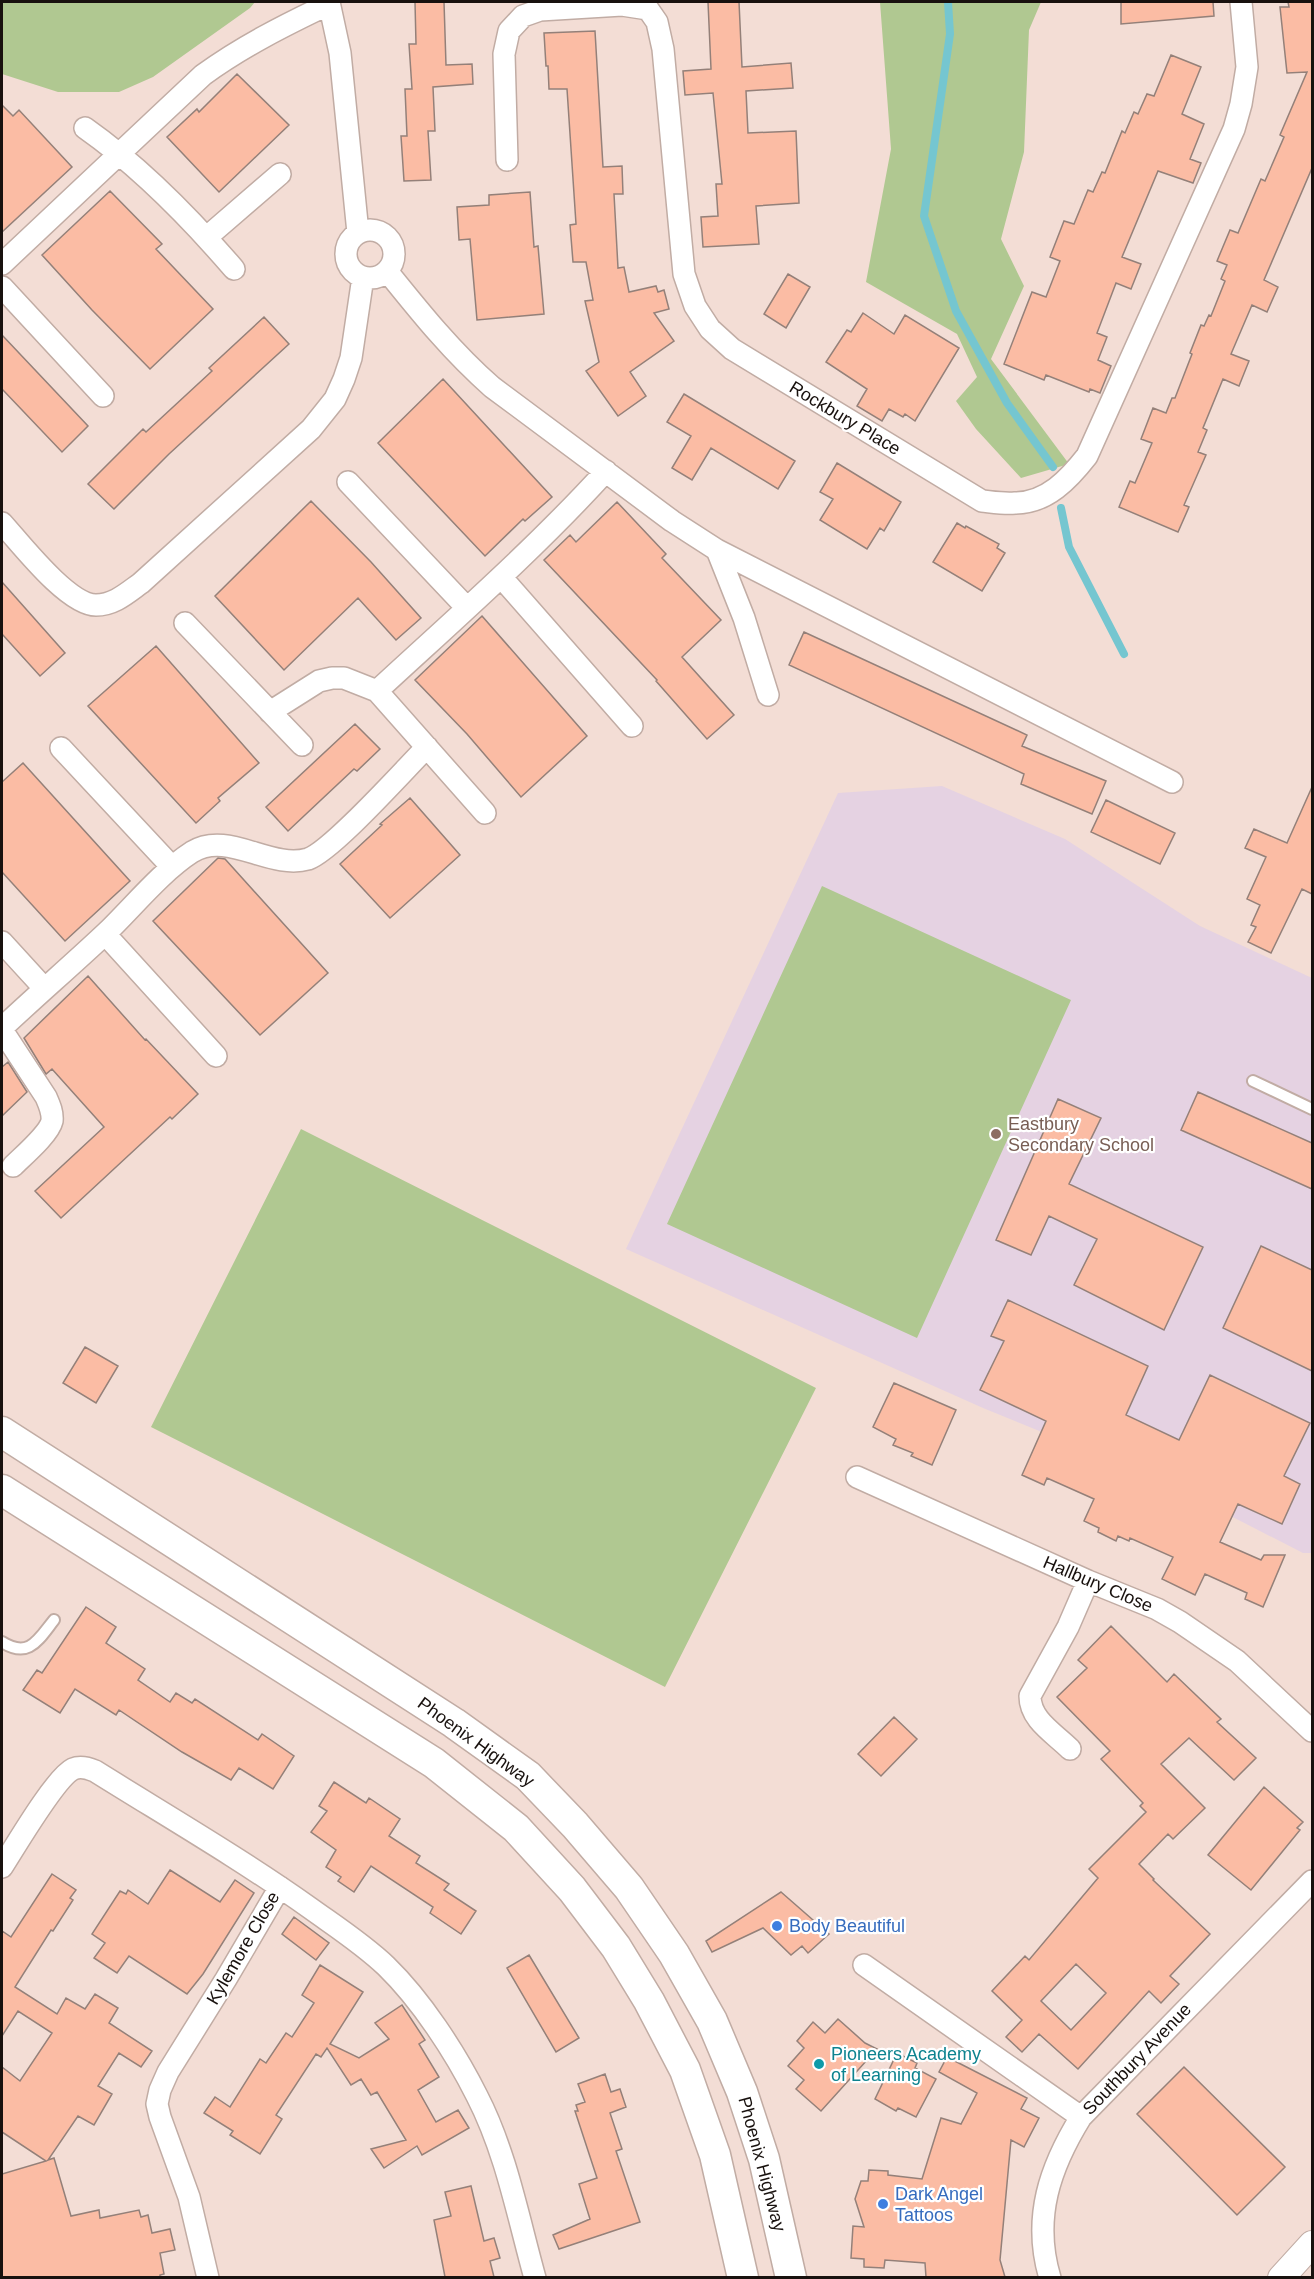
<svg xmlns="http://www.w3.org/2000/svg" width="1314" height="2279" font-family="Arial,sans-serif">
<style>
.education{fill:#e5d2e2}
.green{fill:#b0c891}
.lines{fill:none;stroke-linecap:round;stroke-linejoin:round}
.stream{stroke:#75c6d0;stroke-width:8}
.building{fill:#fbbca4;stroke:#948079;stroke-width:1.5;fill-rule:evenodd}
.service-casing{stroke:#c1aca4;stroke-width:14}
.minor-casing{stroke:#c1aca4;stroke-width:24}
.tertiary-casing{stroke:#c1aca4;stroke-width:28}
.secondary-casing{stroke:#c1aca4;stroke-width:33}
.service{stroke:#fff;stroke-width:10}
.minor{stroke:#fff;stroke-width:21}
.tertiary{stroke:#fff;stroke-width:26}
.secondary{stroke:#fff;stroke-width:30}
.education-dot{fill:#8d6e63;stroke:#fff;stroke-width:2}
.shop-dot{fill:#3f7fe0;stroke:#fff;stroke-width:2}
.culture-dot{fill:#0f9aa8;stroke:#fff;stroke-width:2}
.labels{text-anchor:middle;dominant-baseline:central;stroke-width:4.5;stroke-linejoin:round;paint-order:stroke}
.street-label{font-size:18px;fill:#18110e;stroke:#fff}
.education-label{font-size:18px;fill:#785e54;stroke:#fff;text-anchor:start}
.shop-label{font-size:18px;fill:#366cbe;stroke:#fff;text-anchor:start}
.culture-label{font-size:18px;fill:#0d838f;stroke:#fff;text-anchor:start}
</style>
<rect width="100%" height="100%" fill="#f3ddd5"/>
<path class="education" d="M942 786 1065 839 1200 926 1312 978V1553H1303L1176 1488 1128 1467 983 1408 626 1249 838 793Z"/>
<path class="green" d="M2 2H255L250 8 153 77 119 92H58L2 74Z
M880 2H1041L1029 30 1024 152 1001 239 1024 286 991 359 1069 464 1021 478 976 429 956 401 977 377 957 334 866 282 891 149Z
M822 886 1071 1000 917 1338 667 1224Z
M301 1129 816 1388 665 1687 151 1427Z"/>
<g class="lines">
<path class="stream" d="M948 2 950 34 924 216 956 311 1007 403 1053 467
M1061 508 1069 547 1124 654"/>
</g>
<path class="building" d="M415 2H444L446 65 472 64 473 84 433 87 435 131H428L431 180 404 181 401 136H407L405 89H412L409 44H416Z
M708 2H739L742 67 791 63 793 88 746 91 748 133 796 131 799 203 756 206 759 244 703 247 701 217 718 216 716 184H722L713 93 685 95 683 71 711 69Z
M1121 2H1213L1214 16 1121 24Z
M1288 2H1312V168L1264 280 1278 287 1267 312 1252 305 1231 354 1249 361 1239 386 1223 379 1203 428 1207 430 1198 452 1206 455 1184 505 1189 507 1178 532 1119 507 1130 481 1135 483 1152 443 1141 439 1153 408 1166 413 1172 398H1175L1192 354 1190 353 1201 325 1204 326 1209 315 1211 316 1225 281 1221 279 1227 265 1217 261 1230 230 1238 233 1261 179 1265 181 1284 137 1280 135 1307 72 1287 73 1280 7H1289Z
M595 31 603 167 622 166 623 194H614L618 268 624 267 629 292 656 286 658 292 664 290 669 309 654 313 674 341 630 372 646 396 618 416 586 371 599 362 585 301 593 300 586 262H573L570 225 576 224 567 89H549L548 66H546L544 33Z
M1171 55 1201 67 1182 114 1204 124 1190 159 1201 163 1193 183 1158 171 1122 257 1141 264 1131 289 1116 283 1097 333 1107 337 1098 360 1111 366 1100 393 1090 389 1089 392 1046 375 1044 380 1004 364 1032 292 1046 297 1060 261 1050 257 1064 221 1074 224 1088 190 1093 192 1102 172 1105 173 1122 131 1125 133 1134 112 1138 114 1147 94 1154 96Z
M237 74 289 125 219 192 167 137 197 109 199 112Z
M2 105 13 116 19 110 72 167 2 232Z
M110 191 162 244 156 249 213 309 150 369 92 310 42 255Z
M530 192 534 247 538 246 544 314 477 320 470 239 459 240 457 207 489 205V195Z
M788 274 810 287 786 328 764 314Z
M863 313 894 334 905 315 959 348 915 421 905 414 903 417 889 409 882 421 857 406 867 389 826 362 847 330 851 332Z
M264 317 289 344 169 454 114 509 88 484 143 429 146 432 212 371 209 368Z
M2 335 88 426 62 452 2 389Z
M443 379 552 497 525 521 523 519 485 556 378 443Z
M684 394 795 461 778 489 711 448 692 480 672 468 691 436 667 422Z
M837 463 901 502 884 531 880 528 867 549 820 520 833 499 820 492Z
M311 501 371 562 421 618 396 640 358 598 284 670 215 596Z
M617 502 666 554 662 558 721 620 682 657 734 715 707 739 656 681 657 680 544 560 570 535 576 542Z
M957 523 965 528 966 526 999 544 997 548 1005 553 982 591 933 562Z
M2 582 65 653 40 676 2 634Z
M482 616 587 736 521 797 467 734 415 680Z
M804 632 1027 735 1022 746 1106 781 1092 814 1021 784 1024 774 789 665Z
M156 646 259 763 218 798 220 801 196 823 88 706Z
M355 724 380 749 357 771 354 769 288 831 266 807Z
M23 763 130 881 65 941 2 872V782Z
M1312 787V894L1302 889 1271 953 1248 942 1256 927 1251 925 1260 905 1247 899 1266 857 1245 848 1254 829 1287 843Z
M410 798 460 855 390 918 340 864 382 825 380 824Z
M1106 800 1175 833 1160 864 1091 832Z
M218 858 225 859 328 973 260 1035 153 921Z
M88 976 145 1040 146 1039 198 1094 172 1119 170 1117 61 1218 35 1191 104 1127 52 1069 46 1074 24 1038Z
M8 1062 27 1092 2 1116V1067Z
M1198 1092 1312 1143V1189L1181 1130Z
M1058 1099 1101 1118 1069 1184 1203 1247 1164 1330 1074 1285 1097 1239 1049 1216 1031 1255 996 1240Z
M1261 1246 1312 1270V1371L1223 1328Z
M1008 1300 1148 1366 1126 1415 1179 1440 1210 1375 1310 1423 1284 1476 1300 1484 1282 1524 1238 1504 1220 1542 1261 1560 1264 1555H1285L1263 1607 1245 1599 1247 1593 1205 1574 1195 1595 1162 1579 1173 1557 1130 1538 1129 1541 1118 1536 1116 1541 1098 1532 1099 1528 1084 1521 1094 1499 1047 1478 1044 1485 1022 1475 1046 1421 980 1390 1004 1341 991 1336Z
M85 1347 118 1366 96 1403 63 1383Z
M894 1383 956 1410 932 1465 911 1456 913 1453 893 1445 896 1439 873 1427Z
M86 1607 116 1627 106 1643 145 1669 138 1680 170 1702 176 1693 192 1703 195 1699 258 1740 262 1734 294 1756 273 1789 239 1768 231 1780 182 1752 119 1710 116 1715 75 1689 60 1713 23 1690 37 1670 42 1673Z
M1111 1626 1167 1682 1174 1674 1221 1719 1217 1722 1256 1758 1234 1780 1189 1738 1161 1764 1205 1808 1173 1839 1168 1834 1139 1864 1154 1879 1153 1880 1210 1934 1170 1976 1179 1984 1161 2003 1149 1991 1078 2069 1039 2034 1022 2052 1006 2037 1022 2020 992 1991 1025 1956 1029 1960 1098 1878 1089 1869 1146 1812 1140 1806 1143 1803 1101 1759 1110 1751 1057 1697 1087 1668 1078 1660ZM1076 1964 1106 1993 1071 2030 1041 2001Z
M894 1717 917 1739 881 1776 858 1754Z
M334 1782 366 1803 369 1798 400 1819 389 1836 420 1856 416 1863 449 1884 444 1890 476 1911 461 1934 430 1913 433 1907 371 1866 354 1892 338 1881 341 1877 326 1867 336 1850 311 1832 327 1811 319 1806Z
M1264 1787 1303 1822 1297 1828 1300 1830 1251 1890 1208 1855Z
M170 1870 220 1902 235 1880 254 1893 203 1974 187 1994 129 1956 117 1973 94 1958 105 1943 92 1934 120 1891 126 1894 128 1890 148 1904Z
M52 1874 76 1890 70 1898 73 1900 53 1931 51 1930 15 1987 57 2014 66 1998 85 2009 95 1994 118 2008 109 2023 152 2051 141 2067 119 2053 98 2086 112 2094 94 2125 78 2116 48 2160 54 2158 71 2216 99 2210 100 2218 139 2210 141 2217 148 2215 152 2233 170 2229 175 2250 160 2253 164 2274 160 2275V2277H2V2174L46 2161 2 2132V2067L20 2081 52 2033 18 2011 2 2036V1931L11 1937Z
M781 1892 829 1934 808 1953 802 1946 791 1955 763 1928 712 1952 706 1941Z
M294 1917 329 1943 316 1960 282 1934Z
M529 1955 579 2038 556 2052 507 1968Z
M320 1965 363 1992 330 2044 359 2058 389 2039 375 2023 402 2005 425 2040 419 2044 439 2077 418 2090 436 2122 458 2110 469 2128 422 2155 417 2146 384 2168 371 2149 406 2140 377 2092 371 2095 361 2079 351 2085 327 2048 321 2057 316 2054 276 2115 282 2119 260 2154 230 2135 233 2131 204 2113 215 2097 230 2107 260 2059 266 2063 286 2033 292 2037 314 2003 302 1995Z
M838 2019 865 2043 877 2049 821 2111 796 2089 804 2080 788 2066 804 2048 797 2041 813 2022 825 2033Z
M897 2053 917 2063 915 2068 936 2079 916 2117 898 2108 896 2111 875 2099Z
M947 2057 1027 2098 1021 2109 1039 2118 1024 2147 1011 2140 1000 2260 1005 2277H926L925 2263 885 2260 884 2268 864 2267V2259L851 2258 853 2226 864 2227 855 2199 861 2181H868L869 2170 888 2171V2175L922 2179 941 2118 961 2124 977 2093 939 2072Z
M1184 2067 1285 2167 1237 2215 1137 2114Z
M605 2074 611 2092 620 2089 626 2107 610 2113 622 2149 616 2151 640 2222 559 2249 553 2235 590 2219 579 2184 597 2178 575 2111H578L576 2105 585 2102 578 2084Z
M471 2186 484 2241 494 2238 500 2258 490 2261 494 2277H445L434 2220 451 2216 445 2192Z"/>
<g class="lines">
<g class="service-casing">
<path id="service" d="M1253 1081 1312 1109
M2 1642C29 1659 38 1640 54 1620"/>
</g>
<g class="minor-casing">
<path id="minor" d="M329 2 340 53 358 233
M85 128C139 166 191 219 234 269
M507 160 504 54 509 31 523 16 540 10 622 5 648 9 657 22 663 49 684 274 695 306 710 329 732 349 982 501C992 502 1004 504 1015 503 1047 503 1069 479 1087 456L1234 129 1241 104 1247 67 1241 2
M346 254a24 24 0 1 1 48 0a24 24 0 1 1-48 0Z
M207 237 280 174
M2 264 203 75C243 46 285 25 329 4
M387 271C420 312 452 352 492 387L672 521 717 550 1172 782
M2 287 103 396
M348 482 467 608
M2 523C21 544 68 605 96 605 114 605 127 593 141 583L311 429 335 399 344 379 351 358 363 277
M717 550 744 618 768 695
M502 578 632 726
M185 623 302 745
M377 691C455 619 534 550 606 471
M270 712 319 681 332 678H344L377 691 485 813
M61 748 172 867
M105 934 216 1056
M2 942 44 988
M2 1028C36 996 72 965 106 933 133 907 161 872 192 852 228 830 270 870 308 859 332 851 405 769 427 747
M2 1030 46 1097C49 1104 53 1112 52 1121 49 1134 23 1156 13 1166
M857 1477 1088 1581 1157 1609 1180 1622 1237 1661 1312 1731
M1070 1749C1054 1733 1030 1720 1030 1696L1068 1627 1088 1581
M2 1867C15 1847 55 1778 73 1769 80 1766 88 1768 95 1771 167 1816 241 1859 310 1908 335 1926 363 1944 386 1966 421 2000 455 2052 477 2096 506 2152 518 2217 535 2278
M864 1965 1081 2117
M208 2278 189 2197 160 2117 157 2104 160 2090 168 2072 226 1979 280 1887
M1050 2278C1032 2218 1050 2167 1081 2117L1312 1881"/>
</g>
<g class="tertiary-casing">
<path id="tertiary" d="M1281 2278 1312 2244"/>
</g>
<g class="secondary-casing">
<path id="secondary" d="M2 1432 454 1723 528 1776 575 1825 629 1888 674 1954 712 2021 742 2092 764 2159 791 2278
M2 1490 434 1763 516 1828 572 1889 616 1947 649 2001 685 2070 715 2155 743 2278"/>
</g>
<use href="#service" class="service"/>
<use href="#minor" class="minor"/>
<use href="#tertiary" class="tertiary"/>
<use href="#secondary" class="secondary"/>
</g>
<circle class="education-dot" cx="996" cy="1134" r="6"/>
<g class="shop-dot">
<circle cx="777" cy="1926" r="6"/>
<circle cx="883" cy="2204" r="6"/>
</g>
<circle class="culture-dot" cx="819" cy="2064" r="6"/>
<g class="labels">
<g class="street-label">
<text transform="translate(845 418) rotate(31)">Rockbury Place</text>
<text transform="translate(1098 1584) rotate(23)">Hallbury Close</text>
<text transform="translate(476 1742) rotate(36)">Phoenix Highway</text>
<text transform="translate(243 1948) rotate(-60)">Kylemore Close</text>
<text transform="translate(1137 2059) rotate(-46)">Southbury Avenue</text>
<text transform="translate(762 2164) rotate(75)">Phoenix Highway</text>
</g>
<g class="education-label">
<text x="1008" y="1124">Eastbury<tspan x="1008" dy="21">Secondary School</tspan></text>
</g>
<g class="shop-label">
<text x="789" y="1926">Body Beautiful</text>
<text x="895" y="2194">Dark Angel<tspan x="895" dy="21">Tattoos</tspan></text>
</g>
<g class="culture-label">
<text x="831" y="2054">Pioneers Academy<tspan x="831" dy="21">of Learning</tspan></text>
</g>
</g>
<rect width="1314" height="2279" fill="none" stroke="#18110e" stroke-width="6"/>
</svg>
